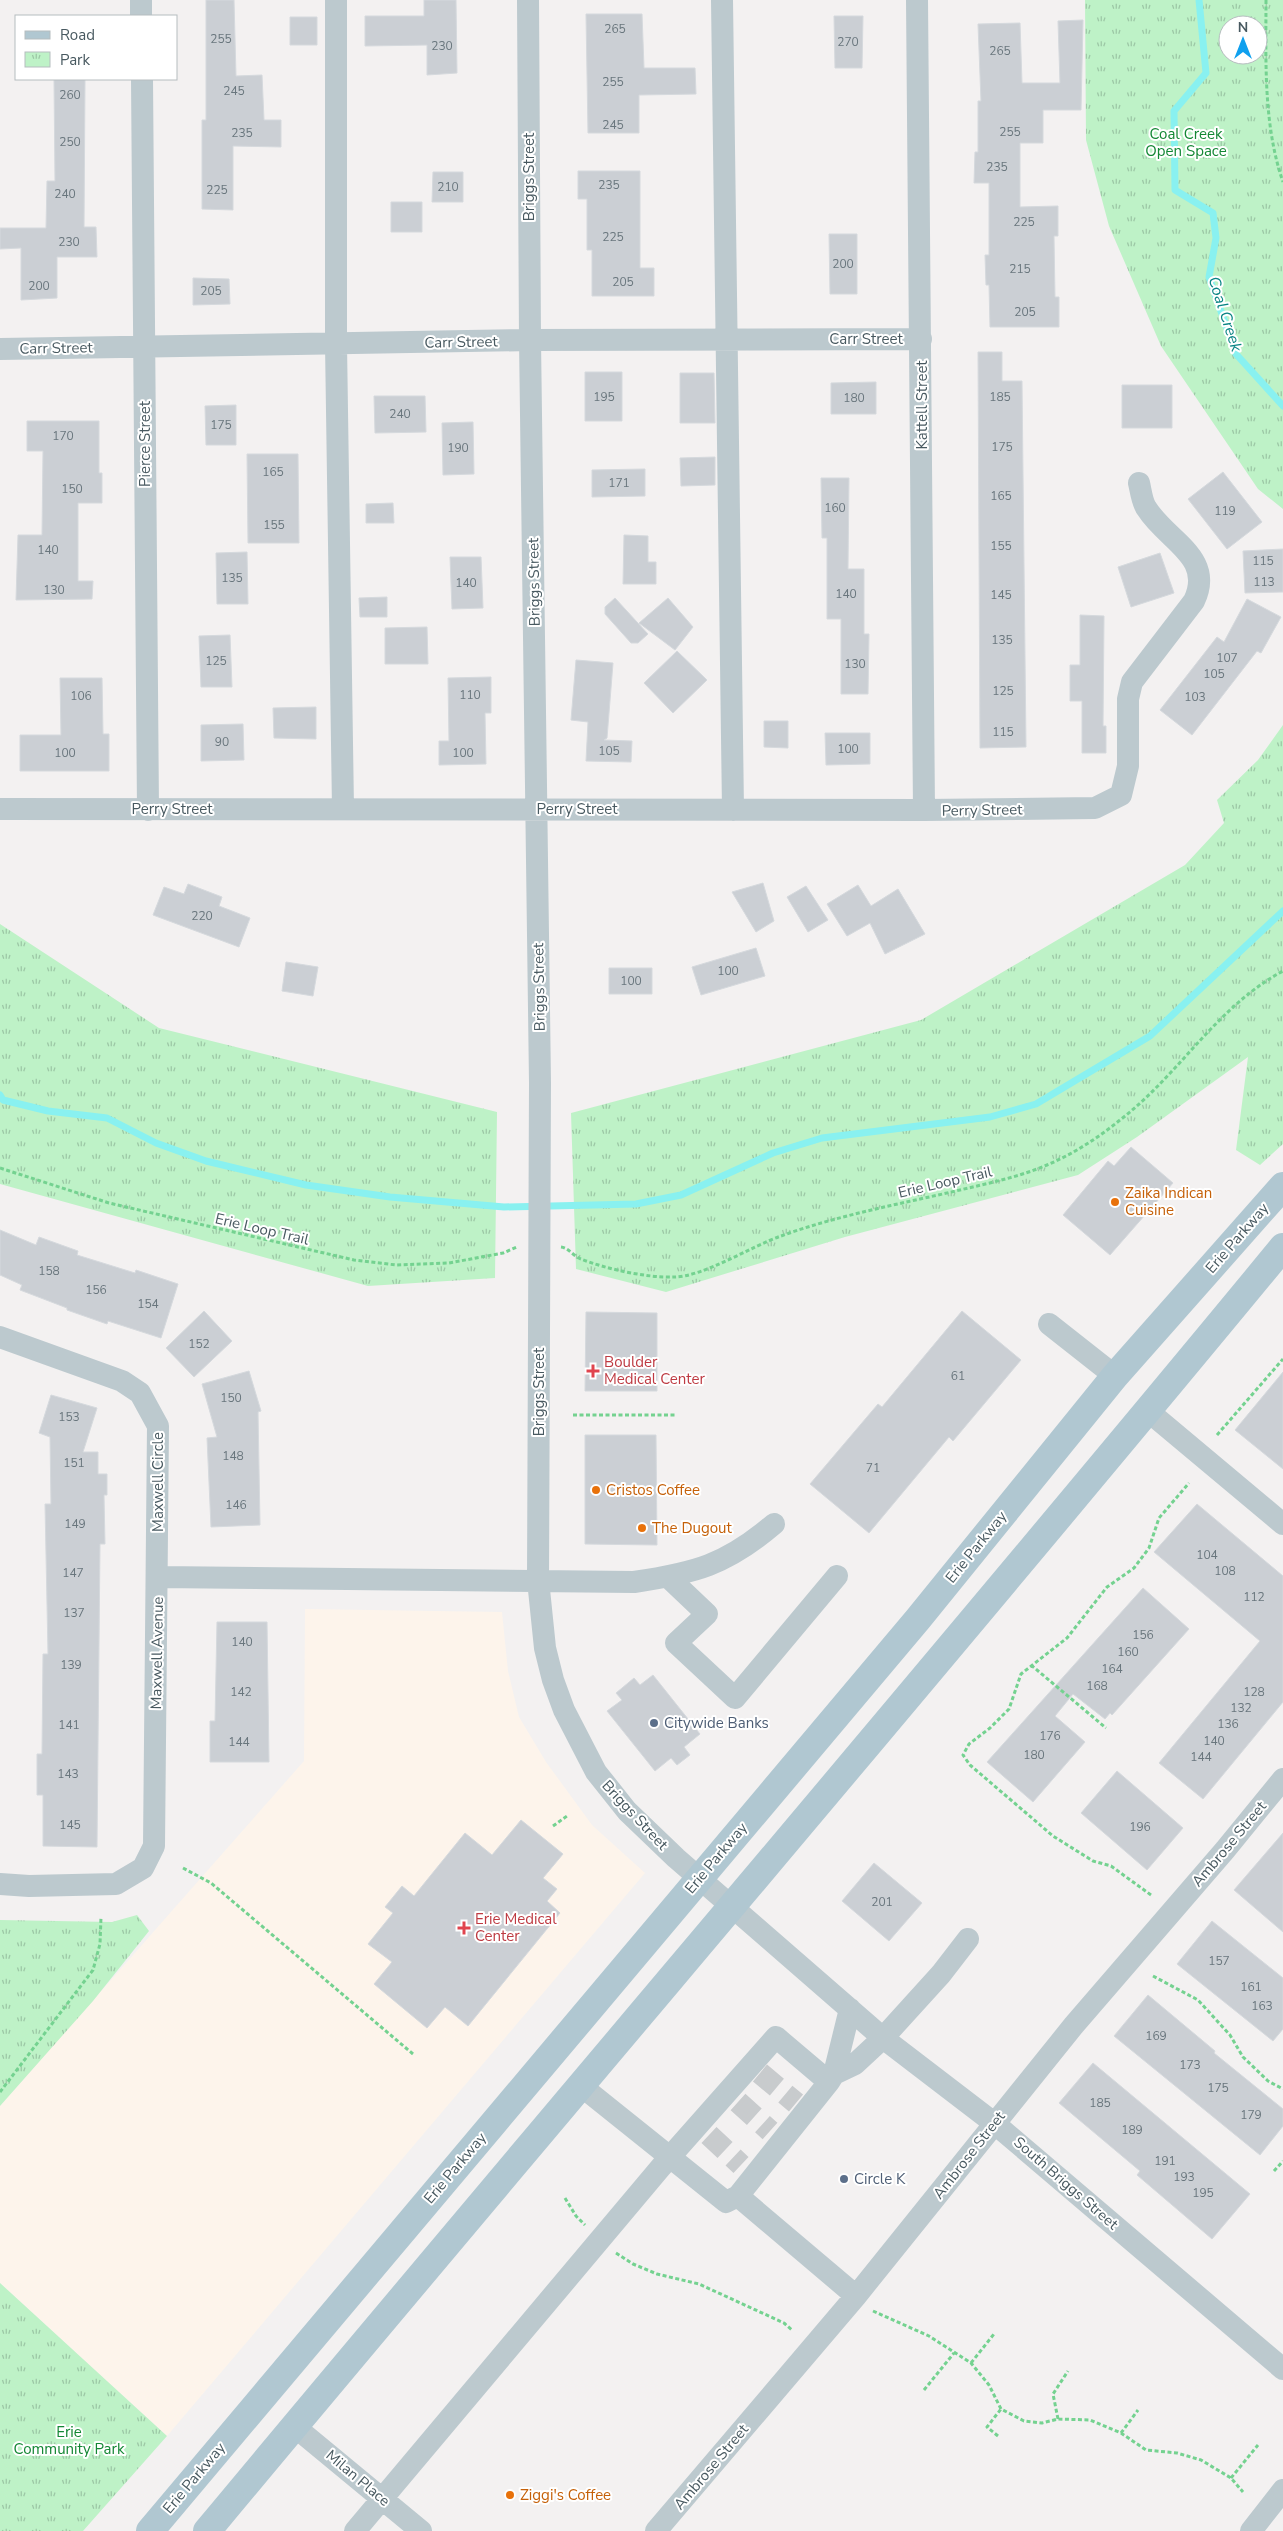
<svg xmlns="http://www.w3.org/2000/svg" width="1283" height="2531" font-family="'Nunito Sans',sans-serif">
<style>
.commercial{fill:#fdf4eb}
.park{fill:url(#park-tufts);fill-rule:evenodd}
.lines{fill:none;stroke-linecap:round;stroke-linejoin:round}
.stream{stroke:#89f1f0;stroke-width:7}
.building{fill:#cbcfd4;stroke:#d5d9dd}
.minor-tunnel{stroke:#c8cbcd;stroke-width:22;stroke-dasharray:22 11;stroke-linecap:butt}
.path{stroke:#74d290;stroke-width:3;stroke-dasharray:4 2.5;stroke-linecap:butt}
.minor{stroke:#bcc9ce;stroke-width:22}
.major{stroke:#b0c7d1;stroke-width:28}
.food-dot{fill:#e8710a;stroke:#fff;stroke-width:2}
.health-dot{fill:#e0444e;stroke:#fff;stroke-width:2}
.service-dot{fill:#5c6f8a;stroke:#fff;stroke-width:2}
.labels{text-anchor:middle;dominant-baseline:central;stroke-width:4;stroke-linejoin:round;paint-order:stroke}
.number-label{font-size:12px;fill:#69767d}
.park-label{font-size:15px;fill:#138734;stroke:#fff}
.street-label{font-size:15px;fill:#485960;stroke:#fff}
.food-label{font-size:15px;fill:#c56008;stroke:#fff;text-anchor:start}
.health-label{font-size:15px;fill:#be3a42;stroke:#fff;text-anchor:start}
.service-label{font-size:15px;fill:#4e5e75;stroke:#fff;text-anchor:start}
.water-label{font-size:16px;font-style:italic;fill:#098484;stroke:#fff}
</style>
<defs>
<pattern id="park-tufts" width="24" height="20" patternUnits="userSpaceOnUse" patternTransform="scale(1.25)"><rect width="24" height="20" fill="#bef2c7"/><path d="M3 7l-1-3M5 7V3M7 7l1-3M15 17l-1-3M17 17v-4M19 17l1-3" fill="none" stroke="#9cc7a5"/></pattern>
</defs>
<rect width="100%" height="100%" fill="#f3f1f1"/>
<path class="commercial" d="M305 1609 502 1612 508 1671 519 1717 546 1762 592 1825 645 1873 167 2436 0 2283V2106L304 1761Z"/>
<path class="park" d="M1085 0H1283V509L1258 489 1161 346 1109 226 1086 140ZM1228 25H1258V55H1228Z
M1283 725V1144L1260 1165 1236 1150 1248 1057 1137 1137 1078 1175 845 1237 666 1292 576 1269 571 1113 921 1020 1185 865 1224 823 1217 800 1258 760Z
M0 924 159 1028 497 1112 495 1278 368 1286 0 1184Z
M137 1915 149 1931 93 2001 0 2106V1920L112 1922Z
M0 2283 167 2436 83 2531H0Z"/>
<g class="lines">
<path class="stream" d="M1199 0 1206 73 1174 111 1175 190 1213 213 1216 238 1209 277 1236 354 1283 406
M0 1095 3 1100 48 1111 107 1118 156 1143 206 1161 306 1185 390 1197 504 1207 636 1204 681 1195 773 1153 822 1138 990 1117 1036 1104 1150 1036 1283 911"/>
</g>
<path class="building" d="M206 0H234L236 76 262 75 264 120H281V147L233 146V210L202 209V120H206Z
M424 0H456L457 73 427 75V45L365 46V16H424Z
M586 14H642L644 68H695L696 94 639 95V133H588Z
M834 16H863L862 68H835Z
M290 17H317V45H290Z
M1083 20 1081 110H1043V143H1020V207L1058 206V236H1054L1055 297H1059V327H990L989 285H986L985 255H989V183H974L975 152H978V101H981L978 24 1020 23 1022 83H1060L1058 21Z
M54 79H85L84 227H96L97 257H57V298L21 300V248L0 249V228H46L47 181H55Z
M578 171H640V268H654V296H592V250H587V199H578Z
M433 172H463V202H432Z
M391 202H422V232H391Z
M829 234H857V294H830Z
M193 278 229 279 230 304 193 305Z
M978 352H1002V381H1022L1026 747 980 748Z
M585 372H622V421H585Z
M680 373H714L715 423H680Z
M876 382V414H831V383Z
M1122 385H1172V428H1122Z
M374 396H425L426 432 375 433Z
M236 405V445H206L205 406Z
M27 421H99V473H102V503H78V581H93L92 599 16 600 18 535H42L43 451H27Z
M473 422 474 474 443 475 442 423Z
M247 454H298L299 543H248Z
M715 457V485L681 486 680 458Z
M645 469V496L592 497V470Z
M1223 472 1262 522 1227 549 1188 499Z
M821 478H849L848 569H864V634H869L868 694H841V619H827V538H822Z
M393 503 394 523H366V504Z
M624 535 648 536V562H656V584H623Z
M1283 549V592L1245 593 1243 551Z
M247 552 248 604H217L216 553Z
M1160 553 1174 593 1131 607 1118 567Z
M450 557H481L483 608 452 609Z
M387 597V617H360L359 598Z
M615 598 648 634 638 643H631L605 614V607Z
M668 598 693 627 675 650 639 623Z
M1247 599 1281 617 1261 653 1257 651 1192 735 1160 710 1217 637 1224 642Z
M1080 615 1104 616 1103 726H1106V753H1082V701H1070V665H1080Z
M427 627 428 664H385V628Z
M230 635 232 687H201L199 636Z
M677 651 707 680 673 713 644 683Z
M576 660 613 663 607 738 604 740 632 741 631 762 586 761 588 722 571 720Z
M491 677V713H485L486 764 439 765V741H449L448 678Z
M60 678H102L103 734H109V771H20V735H61Z
M316 707V739L274 738 273 708Z
M764 721H788V748L764 747Z
M243 724 244 760 201 761V725Z
M825 733H870V764L826 765Z
M763 883 774 921 756 932 732 892Z
M188 884 222 897 219 906 250 918 239 947 153 915 164 887 184 894Z
M858 885 871 906 898 889 925 934 885 954 870 923 847 936 827 904Z
M806 886 828 920 808 932 787 897Z
M756 948 765 976 701 995 692 967Z
M286 962 318 967 313 996 282 991Z
M609 968H652V994H609Z
M1131 1147 1173 1183 1110 1255 1063 1215 1108 1161 1114 1166Z
M0 1230 36 1245 39 1237 78 1251 77 1255 135 1273 136 1270 178 1284 161 1338 108 1321 107 1324 67 1310V1308L20 1290 22 1285 0 1275Z
M204 1311 232 1341 194 1377 166 1348Z
M962 1311 1021 1360 953 1441 949 1437 869 1533 810 1484 878 1404 882 1407Z
M586 1312 657 1313V1391H585Z
M249 1371 261 1411 258 1412 260 1525 211 1527 207 1438 217 1437 202 1384Z
M1283 1372V1469L1235 1430Z
M51 1395 97 1408 83 1452H98V1474H107V1495H104L105 1544H100L97 1847 43 1846V1795H37V1754H42L43 1654H48L45 1504H51L50 1437 39 1433Z
M585 1435H656L657 1545 585 1544Z
M1197 1504 1283 1576V1702L1203 1799 1159 1763 1260 1641 1154 1552Z
M1143 1588 1189 1629 1112 1715 1110 1713 1105 1719 1073 1694 1055 1716 1085 1742 1033 1802 987 1762Z
M217 1622H267L269 1762H210V1721H215Z
M653 1675 700 1734 684 1747 690 1755 677 1765 671 1758 655 1771 607 1711 622 1700 616 1693 634 1678 640 1685Z
M1117 1771 1183 1828 1147 1870 1081 1813Z
M521 1820 563 1854 543 1878 557 1889 547 1901 560 1913 468 2026 445 2007 427 2028 374 1984 392 1962 368 1944 393 1913 385 1907 402 1886 414 1896 465 1833 492 1855Z
M1283 1833V1932L1234 1890Z
M874 1863 922 1903 889 1941 842 1901Z
M1212 1921 1283 1978V2029L1273 2041 1177 1964Z
M1148 1995 1215 2051 1214 2053 1283 2109V2126L1260 2155 1114 2036Z
M1093 2063 1250 2194 1212 2239 1137 2175 1140 2171 1059 2103Z"/>
<g class="lines">
<path class="minor-tunnel" d="M760 2073 796 2103
M738 2102 770 2131
M709 2135 741 2165"/>
<path class="path" d="M1266 0C1266 60 1263 124 1283 182
M0 1168 109 1203 354 1260 396 1265 449 1263 503 1253 517 1247
M561 1247C569 1248 573 1256 581 1259 606 1269 647 1278 674 1277 703 1277 752 1246 781 1236 839 1215 900 1204 960 1190 989 1183 1019 1177 1047 1165 1073 1154 1098 1138 1120 1120 1180 1074 1216 1007 1283 971
M573 1415H675
M1217 1435 1283 1359
M1031 1665 1106 1728
M553 1826 567 1816
M183 1868 211 1883 413 2054
M1151 1895 1111 1866 1093 1861 1053 1836 970 1765 963 1755 969 1744 990 1728 1009 1709 1021 1674 1067 1638 1107 1587 1134 1568 1149 1548 1159 1518 1189 1483
M1153 1976 1198 2000 1230 2035 1243 2057 1268 2081 1283 2089
M0 2092 93 1970 100 1944 101 1917
M1274 2171 1283 2161
M565 2198 576 2216 585 2225
M616 2253 633 2264 657 2274 699 2284 784 2323 792 2330
M873 2311 929 2336 971 2363 989 2385 1001 2409 1024 2421 1042 2423 1058 2419 1090 2420 1121 2433 1146 2450 1177 2453 1201 2460 1231 2478 1243 2492
M971 2363 994 2334
M924 2390 954 2353
M1058 2419 1053 2394 1068 2371
M1121 2433 1138 2410
M998 2436 987 2427 1001 2409
M1231 2478 1258 2445"/>
<path class="minor" d="M141 0V16
M336 0V344L343 809
M528 0 530 340 540 1083 538 1580 545 1648 553 1680 564 1710 596 1772 627 1811 676 1858 883 2038 994 2123 1283 2369
M722 0 733 810
M917 0 924 810
M142 79 148 810
M0 349 530 340 921 339
M0 809 924 810 1095 808 1121 795 1128 766V699L1132 682 1194 601C1215 557 1167 541 1147 509 1142 503 1141 491 1139 483
M1049 1324 1115 1376
M0 1337 122 1381 140 1393 158 1426 154 1846 143 1868 116 1884 29 1886 0 1884
M1148 1411 1283 1524
M158 1577 634 1582C695 1573 726 1565 774 1524
M668 1577 707 1614 676 1643 735 1698 837 1576
M834 2074 855 2064 883 2038 941 1974 968 1939
M829 2082 834 2074 850 2009
M580 2085 726 2202 738 2196
M294 2426 421 2531
M355 2531 661 2167 776 2037 829 2082 738 2196 856 2296
M656 2531 856 2296 1074 2025 1225 1850 1283 1779
M1251 2531 1283 2490"/>
<path class="major" d="M150 2531 918 1619 1115 1376 1283 1186
M207 2531C564 2102 928 1678 1283 1247"/>
</g>
<g class="food-dot">
<circle cx="1115" cy="1202" r="5"/>
<circle cx="596" cy="1490" r="5"/>
<circle cx="642" cy="1528" r="5"/>
<circle cx="510" cy="2495" r="5"/>
</g>
<g class="health-dot">
<path d="M590.5 1363.5h5v5h5v5h-5v5h-5v-5h-5v-5h5z"/>
<path d="M461.5 1920.5h5v5h5v5h-5v5h-5v-5h-5v-5h5z"/>
</g>
<g class="service-dot">
<circle cx="654" cy="1723" r="5"/>
<circle cx="844" cy="2179" r="5"/>
</g>
<g class="labels">
<g class="number-label">
<text x="615" y="29">265</text>
<text x="221" y="39">255</text>
<text x="848" y="42">270</text>
<text x="442" y="46">230</text>
<text x="1000" y="51">265</text>
<text x="613" y="82">255</text>
<text x="234" y="91">245</text>
<text x="70" y="95">260</text>
<text x="613" y="125">245</text>
<text x="1010" y="132">255</text>
<text x="242" y="133">235</text>
<text x="70" y="142">250</text>
<text x="997" y="167">235</text>
<text x="609" y="185">235</text>
<text x="448" y="187">210</text>
<text x="217" y="190">225</text>
<text x="65" y="194">240</text>
<text x="1024" y="222">225</text>
<text x="613" y="237">225</text>
<text x="69" y="242">230</text>
<text x="843" y="264">200</text>
<text x="1020" y="269">215</text>
<text x="623" y="282">205</text>
<text x="39" y="286">200</text>
<text x="211" y="291">205</text>
<text x="1025" y="312">205</text>
<text x="604" y="397">195</text>
<text x="1000" y="397">185</text>
<text x="854" y="398">180</text>
<text x="400" y="414">240</text>
<text x="221" y="425">175</text>
<text x="63" y="436">170</text>
<text x="1002" y="447">175</text>
<text x="458" y="448">190</text>
<text x="273" y="472">165</text>
<text x="619" y="483">171</text>
<text x="72" y="489">150</text>
<text x="1001" y="496">165</text>
<text x="835" y="508">160</text>
<text x="1225" y="511">119</text>
<text x="274" y="525">155</text>
<text x="1001" y="546">155</text>
<text x="48" y="550">140</text>
<text x="1263" y="561">115</text>
<text x="232" y="578">135</text>
<text x="1264" y="582">113</text>
<text x="466" y="583">140</text>
<text x="54" y="590">130</text>
<text x="846" y="594">140</text>
<text x="1001" y="595">145</text>
<text x="1002" y="640">135</text>
<text x="1227" y="658">107</text>
<text x="216" y="661">125</text>
<text x="855" y="664">130</text>
<text x="1214" y="674">105</text>
<text x="1003" y="691">125</text>
<text x="470" y="695">110</text>
<text x="81" y="696">106</text>
<text x="1195" y="697">103</text>
<text x="1003" y="732">115</text>
<text x="222" y="742">90</text>
<text x="848" y="749">100</text>
<text x="609" y="751">105</text>
<text x="65" y="753">100</text>
<text x="463" y="753">100</text>
<text x="202" y="916">220</text>
<text x="728" y="971">100</text>
<text x="631" y="981">100</text>
<text x="49" y="1271">158</text>
<text x="96" y="1290">156</text>
<text x="148" y="1304">154</text>
<text x="199" y="1344">152</text>
<text x="958" y="1376">61</text>
<text x="231" y="1398">150</text>
<text x="69" y="1417">153</text>
<text x="233" y="1456">148</text>
<text x="74" y="1463">151</text>
<text x="873" y="1468">71</text>
<text x="236" y="1505">146</text>
<text x="75" y="1524">149</text>
<text x="1207" y="1555">104</text>
<text x="1225" y="1571">108</text>
<text x="73" y="1573">147</text>
<text x="1254" y="1597">112</text>
<text x="74" y="1613">137</text>
<text x="1143" y="1635">156</text>
<text x="242" y="1642">140</text>
<text x="1128" y="1652">160</text>
<text x="71" y="1665">139</text>
<text x="1112" y="1669">164</text>
<text x="1097" y="1686">168</text>
<text x="241" y="1692">142</text>
<text x="1254" y="1692">128</text>
<text x="1241" y="1708">132</text>
<text x="1228" y="1724">136</text>
<text x="69" y="1725">141</text>
<text x="1050" y="1736">176</text>
<text x="1214" y="1741">140</text>
<text x="239" y="1742">144</text>
<text x="1034" y="1755">180</text>
<text x="1201" y="1757">144</text>
<text x="68" y="1774">143</text>
<text x="70" y="1825">145</text>
<text x="1140" y="1827">196</text>
<text x="882" y="1902">201</text>
<text x="1219" y="1961">157</text>
<text x="1251" y="1987">161</text>
<text x="1262" y="2006">163</text>
<text x="1156" y="2036">169</text>
<text x="1190" y="2065">173</text>
<text x="1218" y="2088">175</text>
<text x="1100" y="2103">185</text>
<text x="1251" y="2115">179</text>
<text x="1132" y="2130">189</text>
<text x="1165" y="2161">191</text>
<text x="1184" y="2177">193</text>
<text x="1203" y="2193">195</text>
</g>
<g class="park-label">
<text x="1186" y="134">Coal Creek<tspan x="1186" dy="17">Open Space</tspan></text>
<text x="69" y="2432">Erie<tspan x="69" dy="17">Community Park</tspan></text>
</g>
<g class="street-label">
<text transform="translate(529 177) rotate(-90)">Briggs Street</text>
<text x="866" y="339">Carr Street</text>
<text transform="translate(461 342) rotate(-1)">Carr Street</text>
<text transform="translate(56 348) rotate(-1)">Carr Street</text>
<text transform="translate(922 405) rotate(-90)">Kattell Street</text>
<text transform="translate(145 444) rotate(-90)">Pierce Street</text>
<text transform="translate(534 582) rotate(-91)">Briggs Street</text>
<text x="172" y="809">Perry Street</text>
<text x="577" y="809">Perry Street</text>
<text transform="translate(982 810) rotate(-1)">Perry Street</text>
<text transform="translate(539 987) rotate(-91)">Briggs Street</text>
<text transform="translate(945 1182) rotate(-13)">Erie Loop Trail</text>
<text transform="translate(262 1229) rotate(13)">Erie Loop Trail</text>
<text transform="translate(1237 1238) rotate(-49)">Erie Parkway</text>
<text transform="translate(539 1392) rotate(-90)">Briggs Street</text>
<text transform="translate(158 1482) rotate(-90)">Maxwell Circle</text>
<text transform="translate(976 1547) rotate(-51)">Erie Parkway</text>
<text transform="translate(157 1653) rotate(-89)">Maxwell Avenue</text>
<text transform="translate(635 1815) rotate(47)">Briggs Street</text>
<text transform="translate(1229 1844) rotate(-50)">Ambrose Street</text>
<text transform="translate(716 1858) rotate(-50)">Erie Parkway</text>
<text transform="translate(969 2155) rotate(-52)">Ambrose Street</text>
<text transform="translate(455 2168) rotate(-50)">Erie Parkway</text>
<text transform="translate(1066 2183) rotate(41)">South Briggs Street</text>
<text transform="translate(711 2467) rotate(-50)">Ambrose Street</text>
<text transform="translate(194 2478) rotate(-50)">Erie Parkway</text>
<text transform="translate(358 2478) rotate(40)">Milan Place</text>
</g>
<g class="food-label">
<text x="1125" y="1193">Zaika Indican<tspan x="1125" dy="17">Cuisine</tspan></text>
<text x="606" y="1490">Cristos Coffee</text>
<text x="652" y="1528">The Dugout</text>
<text x="520" y="2495">Ziggi's Coffee</text>
</g>
<g class="health-label">
<text x="604" y="1362">Boulder<tspan x="604" dy="17">Medical Center</tspan></text>
<text x="475" y="1919">Erie Medical<tspan x="475" dy="17">Center</tspan></text>
</g>
<g class="service-label">
<text x="664" y="1723">Citywide Banks</text>
<text x="854" y="2179">Circle K</text>
</g>
<g class="water-label">
<text transform="translate(1225 314) rotate(72)">Coal Creek</text>
</g>
</g>
<rect x="15" y="15" width="162" height="65" fill="#ffffff" stroke="#b6bdbf"/>
<rect x="25" y="31" width="25" height="8" fill="#b0c7d1" stroke="#b6bdbf"/>
<text x="60" y="40" font-size="15" fill="#485960">Road</text>
<rect x="25" y="52" width="25" height="15" fill="url(#park-tufts)" stroke="#b6bdbf"/>
<text x="60" y="65" font-size="15" fill="#485960">Park</text>
<g transform="translate(1243 40)"><circle r="24" fill="#ffffff" stroke="#b6bdbf"/>
<path d="M0-4L9 19L0 12L-9 19Z" fill="#10a0ee"/>
<text y="-8" font-size="14" font-weight="bold" text-anchor="middle" fill="#485960">N</text>
</g>
</svg>
